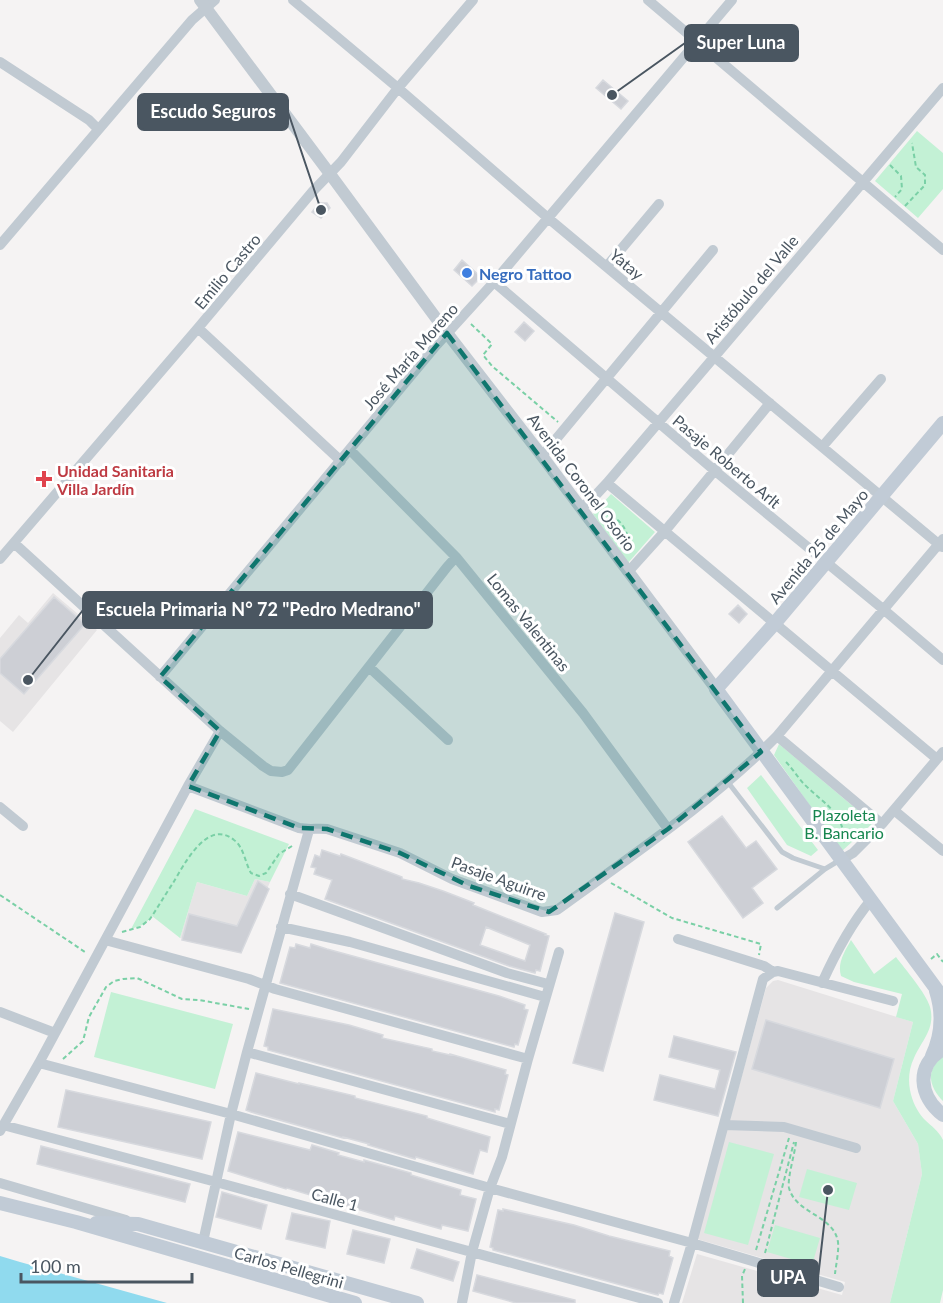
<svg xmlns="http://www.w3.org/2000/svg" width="943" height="1303" font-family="Lato,sans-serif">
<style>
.education{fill:#e6e4e5}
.green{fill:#c3f1d5}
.water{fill:#90daee}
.building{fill:#cdcfd5;stroke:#d7d9de;stroke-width:1.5;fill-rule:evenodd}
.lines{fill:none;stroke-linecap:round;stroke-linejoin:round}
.path{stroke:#7ad0a6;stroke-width:2;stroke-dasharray:4.5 3;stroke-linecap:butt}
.service{stroke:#c1cad2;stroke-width:5}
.minor{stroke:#c1cad2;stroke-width:10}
.tertiary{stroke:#c1cad2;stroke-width:12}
.secondary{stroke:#c1cbd6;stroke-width:14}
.marked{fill:#0f766e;fill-opacity:0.2;stroke:#0f766e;stroke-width:4.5;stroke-dasharray:12 8;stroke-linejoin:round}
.shop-dot{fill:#3f7fe0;stroke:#fff;stroke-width:2}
.health-dot{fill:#e0444e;stroke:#fff;stroke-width:2}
.labels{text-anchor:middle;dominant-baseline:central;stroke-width:6;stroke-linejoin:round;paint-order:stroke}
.street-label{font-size:16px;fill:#4a5661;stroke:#fff}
.shop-label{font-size:16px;font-weight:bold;fill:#366cbe;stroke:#fff;text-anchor:start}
.health-label{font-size:16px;font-weight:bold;fill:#be3a42;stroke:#fff;text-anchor:start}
.park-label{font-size:16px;fill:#17864f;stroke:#fff}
.leader{fill:none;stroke:#4a5661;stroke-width:2}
.callout-dot{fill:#4a5661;stroke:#fff;stroke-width:2}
.callout{fill:#4a5661;stroke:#4a5661;stroke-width:2}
.callout-label{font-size:18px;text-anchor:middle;font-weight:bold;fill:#fff}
</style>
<rect width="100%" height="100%" fill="#f5f3f3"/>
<path class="education" d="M53 593 97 630 13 732 0 721V638L19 615 28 623Z
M255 879 270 882 240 953 180 938 197 882 247 896Z
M778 980 913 1022 893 1101 918 1144 922 1174 890 1303H682L697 1254 842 1295 845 1282 697 1239 766 988 773 981Z"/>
<path class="green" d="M917 131 943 153V189L918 218 875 181Z
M611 494 655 532 628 563 593 514Z
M779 744 873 823 842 851 774 755Z
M761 775 818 850 811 856 787 845 747 788Z
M195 809 289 844 270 882 255 879 247 896 197 882 180 938 152 916 145 924 131 929Z
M851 940 874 974 896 957C905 969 926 993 930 1007 936 1029 921 1041 914 1058 909 1068 908 1080 910 1090 912 1101 917 1111 924 1119 931 1126 939 1131 943 1140V1290L940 1303H890L922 1174 918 1144 893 1101 913 1022 896 1017 902 994 854 982 841 976C837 963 845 951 851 940Z
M111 992 233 1024 215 1089 94 1057Z
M943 1055V1101C935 1093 927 1080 933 1068 935 1063 940 1059 943 1055Z
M729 1142 774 1154 748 1245 704 1233Z
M807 1169 857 1183 849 1210 799 1197Z
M775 1225 820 1238 812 1265 767 1252Z"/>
<path class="water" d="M0 1256 20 1262 167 1303H0Z"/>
<path class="building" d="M603 80 628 101 621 109 596 88Z
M319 203H327L330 208 321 218 312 212Z
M462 260 481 277 472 286 454 270Z
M524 322 534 331 525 341 515 332Z
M54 597 85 624 24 694 0 673V659Z
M738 605 747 614 739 623 729 614Z
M722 816 746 848 756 841 777 869 752 888 763 903 743 918 688 842Z
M322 850 340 856 341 854 402 877V879L419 883 443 891 474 903 473 905 546 934 545 935 549 936 540 971 536 970 535 973 509 966 325 899 332 880 314 874 316 868 311 867 315 855 320 857ZM486 927 530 945 525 961 480 945Z
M258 881 269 889 241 953 182 940 189 914 237 926Z
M615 913 644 922 603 1071 573 1063Z
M296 944 310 948 311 944 327 949 499 996 525 1005 524 1009 528 1010 518 1045 515 1044 514 1047 280 983 290 947 295 948Z
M273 1009 349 1025 383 1035 382 1038 432 1049V1051L450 1055V1054L506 1070 505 1074 508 1075 499 1110 495 1109V1112L268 1050V1047L264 1046Z
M766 1020 894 1059 880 1108 752 1069Z
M674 1036 736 1052 718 1116 654 1100 660 1075 715 1089 720 1070 669 1057Z
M256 1073 299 1084V1083L355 1096V1098L427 1116V1118L490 1137 487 1152 480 1150 473 1174 416 1157 415 1159 368 1145 369 1144 343 1137V1138L251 1112 246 1110Z
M66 1090 211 1122 202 1159 58 1127Z
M238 1132 310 1150 312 1145 339 1153 338 1155 364 1162V1160L411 1173V1175L461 1190 460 1195 476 1199 468 1231 442 1225 441 1229 395 1216 394 1220 287 1188 286 1189 228 1171Z
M41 1146 190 1184 185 1202 37 1164Z
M222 1192 267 1205 261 1229 216 1217Z
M503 1209 574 1225 609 1236 670 1251 669 1256 673 1258 663 1294 659 1293 658 1295 493 1250V1248L490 1247 498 1210 503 1211Z
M292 1213 330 1221 325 1248 286 1239Z
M353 1230 390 1239 384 1263 347 1254Z
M417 1249 459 1262 453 1281 411 1268Z
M477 1275 575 1300V1303H516L473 1291Z"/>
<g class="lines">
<path class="path" d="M890 165 901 176 902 189 895 197
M905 206 925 185V175L916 167 912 143
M471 324 492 344 483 355 492 366 558 422
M559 452 585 485 588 486
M599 507C605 514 609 515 616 519 626 525 629 540 632 551
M786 762C793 769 798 778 805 785 823 803 845 813 844 843
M611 883 672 918 761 944 759 955
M0 895 85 952
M122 932 140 927 150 919C158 907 165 895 173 883 184 865 207 818 234 840 244 847 245 863 251 873L259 876 266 873 279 854 292 846
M931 959 937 954 943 962
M63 1059 83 1041 89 1017 106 987 114 981 123 979 137 978 182 999 199 1000 249 1009
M796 1142C795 1153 787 1179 789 1188 796 1214 834 1215 838 1242 839 1252 836 1264 835 1274
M756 1250 789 1138
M765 1253 794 1142
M743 1303 742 1276 745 1269"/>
<path class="service" d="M727 781 782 852 793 858 825 869
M777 908 825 869 840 860"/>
<path class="minor" d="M293 0 398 88 548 218 942 547
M648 0 943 250
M0 62 89 120 98 129
M0 245 192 20 215 0
M607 266 659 204
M494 282 714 470 883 609 943 660
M198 328 341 461
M822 447 881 379
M350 450 456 557 583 713 668 829
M542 456 713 250
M607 483 937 759
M581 508 593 498 607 483 943 88
M14 543 220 731 263 766 271 771 282 772 288 770 447 567 456 557
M0 559 198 328 313 191 341 162 398 88 473 0
M628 572 665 531 770 403
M369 667 448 740
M160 677 434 348 494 282 732 0
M777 736 882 824
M188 786 299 828C309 830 318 828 327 829L400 853 452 879 542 912 557 910C631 856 712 802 777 736L943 539
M0 807 23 826
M895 811 943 851
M309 830 247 1052 510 1124
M841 860 853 853 882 824 943 752
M290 894 507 973 548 984
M281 927 350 942 545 997
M678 939 764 966 773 972
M105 940 249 979 275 989 528 1059
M822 983C835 954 851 924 871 900
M0 1012 55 1033
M39 1063 231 1114 490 1188 692 1243 839 1287
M3 1125 216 1182 658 1303
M724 1125 784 1127 856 1148
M0 1131 39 1063 188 786 220 731
M0 1183 126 1220
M203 1242 231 1114 247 1052
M462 1303 472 1252 490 1188 502 1157 528 1059 559 952
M674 1303 692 1243 763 979 773 972 778 971 893 1001"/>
<path class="tertiary" d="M200 0 330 174 447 333 542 456 716 689"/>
<path class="secondary" d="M943 423 775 623 716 689 943 998
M943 1049C915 1065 919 1097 943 1115
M932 1056C942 1035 943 1013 936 991
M0 1203 76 1222 355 1303
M96 1223 138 1224 417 1303"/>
</g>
<path class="marked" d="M447 333 761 752 668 829 549 912 469 886 400 853 327 829 299 828 188 786 220 731 160 677Z"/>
<circle class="shop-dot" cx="467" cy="273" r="6"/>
<path class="health-dot" d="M41 470h6v6h6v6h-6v6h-6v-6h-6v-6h6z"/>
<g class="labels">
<g class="street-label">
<text transform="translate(627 264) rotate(40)">Yatay</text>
<text transform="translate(227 271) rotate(-50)">Emilio Castro</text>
<text transform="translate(751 289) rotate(-50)">Aristóbulo del Valle</text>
<text transform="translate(410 356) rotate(-49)">José María Moreno</text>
<text transform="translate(727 461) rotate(40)">Pasaje Roberto Arlt</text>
<text transform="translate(582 482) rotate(53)">Avenida Coronel Osorio</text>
<text transform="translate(818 546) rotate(-50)">Avenida 25 de Mayo</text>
<text transform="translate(529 622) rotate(51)">Lomas Valentinas</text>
<text transform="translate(499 878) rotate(20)">Pasaje Aguirre</text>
<text transform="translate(335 1199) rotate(15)">Calle 1</text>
<text transform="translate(289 1267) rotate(16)">Carlos Pellegrini</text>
</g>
<g class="shop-label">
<text x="479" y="273">Negro Tattoo</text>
</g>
<g class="health-label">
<text x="57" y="470">Unidad Sanitaria<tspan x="57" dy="18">Villa Jardín</tspan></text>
</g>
<g class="park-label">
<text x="844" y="814">Plazoleta<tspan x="844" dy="18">B. Bancario</tspan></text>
</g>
</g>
<path class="leader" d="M612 95L685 43M321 210L288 112M28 680L83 610M828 1190L818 1278"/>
<g class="callout-dot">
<circle cx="612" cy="95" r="6"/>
<circle cx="321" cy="210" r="6"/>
<circle cx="28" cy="680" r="6"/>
<circle cx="828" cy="1190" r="6"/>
</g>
<g class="callout">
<rect x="685" y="25" width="113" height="36" rx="6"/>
<rect x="138" y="94" width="150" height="36" rx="6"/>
<rect x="83" y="592" width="349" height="36" rx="6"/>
<rect x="758" y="1260" width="60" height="36" rx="6"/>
</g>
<g class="callout-label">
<text x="741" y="49">Super Luna</text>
<text x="213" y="118">Escudo Seguros</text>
<text x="258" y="616">Escuela Primaria N° 72 "Pedro Medrano"</text>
<text x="788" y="1284">UPA</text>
</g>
<path d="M21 1273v9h171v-9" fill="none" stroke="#4a5661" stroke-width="3"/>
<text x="30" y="1273" font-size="18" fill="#4a5661" stroke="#ffffff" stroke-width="4.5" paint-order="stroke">100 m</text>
</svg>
